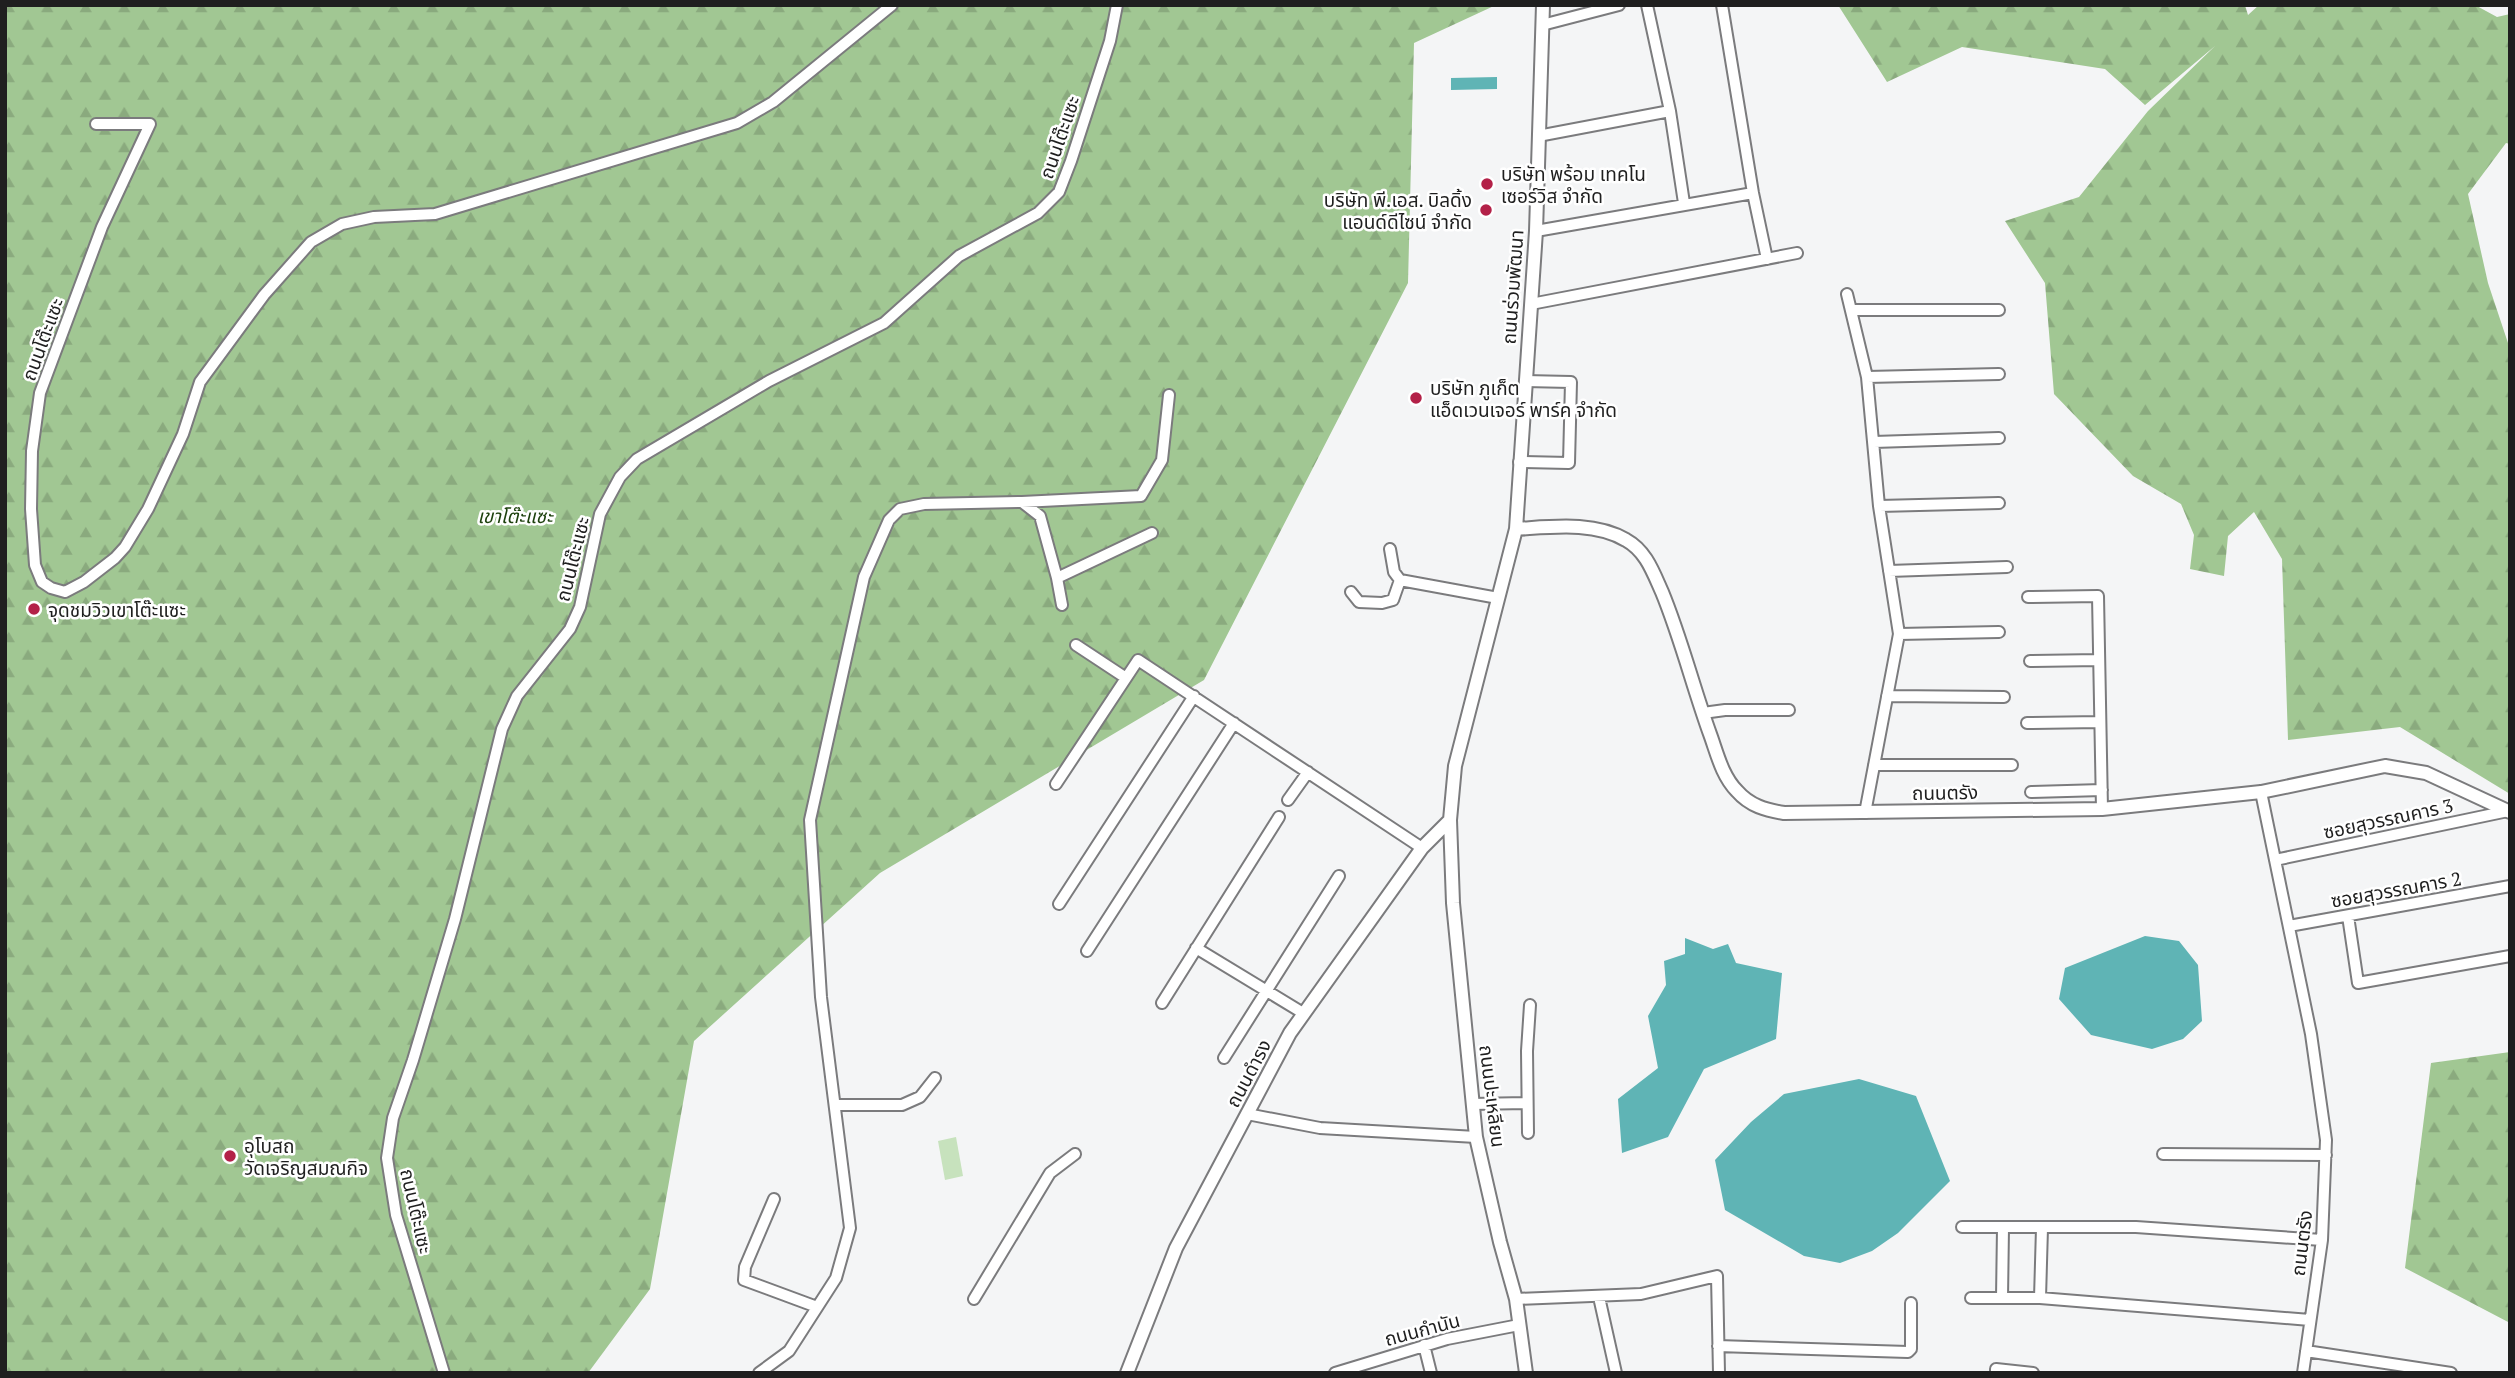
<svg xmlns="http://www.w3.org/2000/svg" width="2515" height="1378" font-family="'PT Serif','Noto Sans Thai',serif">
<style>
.grass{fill:#c7e2bd}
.forest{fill:url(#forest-firs)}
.water{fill:#5fb4b5}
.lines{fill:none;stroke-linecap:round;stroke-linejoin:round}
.minor-casing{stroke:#7b7b7d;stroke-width:14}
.tertiary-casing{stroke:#7b7b7d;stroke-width:16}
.minor{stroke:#fff;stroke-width:10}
.tertiary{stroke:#fff;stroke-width:12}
.poi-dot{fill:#b32148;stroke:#fff;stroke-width:2.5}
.labels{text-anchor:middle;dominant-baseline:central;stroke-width:5;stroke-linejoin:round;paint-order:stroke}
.street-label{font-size:19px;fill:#1f1f1f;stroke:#fff}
.poi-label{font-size:19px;fill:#1f1f1f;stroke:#fff;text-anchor:start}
.park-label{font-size:19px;font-style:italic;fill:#1e420e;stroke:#fff}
</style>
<defs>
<pattern id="forest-firs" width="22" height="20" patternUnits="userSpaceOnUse" patternTransform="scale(1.75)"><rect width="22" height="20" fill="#a1c793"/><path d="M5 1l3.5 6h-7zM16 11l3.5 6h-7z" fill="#8aaa7e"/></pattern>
</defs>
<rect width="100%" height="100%" fill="#f4f5f6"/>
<path class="grass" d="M956 1137 963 1176 945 1180 938 1141Z"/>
<path class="forest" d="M5 5H1496L1414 43 1408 283 1204 680 880 873 694 1041 650 1289 588 1373H5Z
M1838 5H2245L2248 15 2259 5H2475L2497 17 2510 14V144L2506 143 2468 194 2488 283 2510 349V794L2400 727 2288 740 2282 559 2254 512 2228 536 2224 576 2190 569 2194 535 2181 504 2133 476 2054 394 2045 283 2005 221 2079 197 2148 111 2215 46 2145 105 2105 69 1962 47 1887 82Z
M2510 1052V1323L2405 1268 2431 1063Z"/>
<path class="water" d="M1497 77V89L1451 90V78Z
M2145 936 2179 941 2198 965 2202 1021 2183 1039 2152 1049 2091 1035 2059 999 2065 968Z
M1685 938 1713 949 1728 944 1736 963 1782 973 1776 1039 1704 1069 1668 1137 1622 1153 1618 1099 1658 1068 1648 1016 1666 985 1664 961 1685 954Z
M1859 1079 1916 1096 1950 1181 1898 1233 1872 1251 1840 1263 1804 1256 1725 1210 1715 1160 1751 1122 1784 1094Z"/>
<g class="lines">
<g class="minor-casing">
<path id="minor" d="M1647 5 1670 111 1684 203
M1722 5 1753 193 1767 259
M1542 25 1619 5
M96 124H150L102 227 40 393 32 451 31 509 35 565 42 582 51 588 65 592 84 582 115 558 125 547 148 509 183 434 200 382 264 295 311 242 342 224 374 217 435 214 737 123 773 102 892 5
M1538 136 1670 111
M1536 231 1753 193
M1847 294 1867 377 1879 506 1899 634 1865 813
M1531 304 1797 253
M1851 310H1999
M1867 377 1999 374
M1874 442 1999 438
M1519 462 1569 463 1571 382 1525 381
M1022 502 1040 516 1057 578 1062 605
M1879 506 1999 503
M1390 549 1394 572 1400 580
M1889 571 2007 567
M1057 578 1152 533
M1351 592 1359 602 1382 603 1393 600 1400 580 1498 598
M2028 597 2098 596 2102 809
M1899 634 1999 632
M1076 645 1126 678
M2030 661 2099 660
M1887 696 2004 697
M1703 713 1725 710H1789
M2027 723 2100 722
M1874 765H2012
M1056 784 1138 660 1422 848
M2031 792 2102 790
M2261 792 2311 1034 2326 1140 2322 1240 2303 1373
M1288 800 1308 772
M2275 860 2508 811
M1059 904 1194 696
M2348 916 2358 983 2510 956
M2289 926 2510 886
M1196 948 1303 1013
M1087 951 1234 723
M1162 1003 1279 817
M1224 1058 1339 876
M1472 1104 1527 1103
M835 1105H902L920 1097 935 1078
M1247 1114 1320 1128 1476 1137
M1528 1133 1527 1051 1530 1005
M2163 1154 2326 1155
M774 1199 745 1267 744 1280 817 1307
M1962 1227H2136L2322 1240
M1599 1297 1616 1373
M1971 1298H2040L2310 1320
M2002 1298 2003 1228
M2040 1298 2042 1228
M974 1299 1050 1173 1075 1154
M1516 1299 1641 1294 1717 1276 1719 1373
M1424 1345 1431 1373
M1718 1346 1908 1352 1911 1349V1303
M2306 1351 2451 1373
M444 1373 396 1215 387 1158 393 1118 413 1060 455 919 502 729 517 696 570 629 580 607 600 514 620 477 637 459 769 381 884 323 959 256 1038 213 1059 192 1071 161 1110 41 1117 5
M759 1373 789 1351 836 1278 850 1228 821 997 810 820 864 577 889 520 900 509 924 504 1022 502 1141 496 1162 460 1169 395
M1335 1373 1447 1339 1519 1325
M1996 1373V1369L2033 1373"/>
</g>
<g class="tertiary-casing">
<path id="tertiary" d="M1516 529C1551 527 1594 521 1626 540 1646 551 1653 572 1662 592 1681 638 1693 687 1710 734 1717 753 1722 776 1737 791 1750 806 1766 810 1784 813L2102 809 2261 792 2385 766 2426 773 2510 812
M1127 1373 1176 1248 1290 1033 1422 848 1450 820
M1526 1373 1516 1299 1500 1242 1476 1137 1453 903 1450 820 1455 766 1516 529 1536 231 1543 5"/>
</g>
<use href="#minor" class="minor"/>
<use href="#tertiary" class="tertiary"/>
</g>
<g class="poi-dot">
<circle cx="1487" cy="184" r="7"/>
<circle cx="1486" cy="210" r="7"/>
<circle cx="1416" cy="398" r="7"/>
<circle cx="34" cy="609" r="7"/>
<circle cx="230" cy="1156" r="7"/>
</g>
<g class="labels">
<g class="street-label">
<text transform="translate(1059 137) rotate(-71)">ถนนโต๊ะแซะ</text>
<text transform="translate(1512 287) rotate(-86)">ถนนร่วมพัฒนา</text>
<text transform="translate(42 339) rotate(-70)">ถนนโต๊ะแซะ</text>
<text transform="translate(572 559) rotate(-76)">ถนนโต๊ะแซะ</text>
<text transform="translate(1945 792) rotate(-1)">ถนนตรัง</text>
<text transform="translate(2388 818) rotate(-12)">ซอยสุวรรณคาร 3</text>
<text transform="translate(2396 889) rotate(-10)">ซอยสุวรรณคาร 2</text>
<text transform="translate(1248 1073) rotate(-62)">ถนนดำรง</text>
<text transform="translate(1493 1096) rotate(83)">ถนนปะเหลียน</text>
<text transform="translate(417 1211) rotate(77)">ถนนโต๊ะแซะ</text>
<text transform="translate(2301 1243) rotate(-83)">ถนนตรัง</text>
<text transform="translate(1422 1329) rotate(-15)">ถนนกำนัน</text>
</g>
<g class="poi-label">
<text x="1501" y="173">บริษัท พร้อม เทคโน<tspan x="1501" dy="22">เซอร์วิส จำกัด</tspan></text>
<text x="1472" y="199" text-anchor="end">บริษัท พี.เอส. บิลดิ้ง<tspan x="1472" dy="22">แอนด์ดีไซน์ จำกัด</tspan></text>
<text x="1430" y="387">บริษัท ภูเก็ต<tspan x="1430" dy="22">แอ็ดเวนเจอร์ พาร์ค จำกัด</tspan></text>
<text x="48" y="609">จุดชมวิวเขาโต๊ะแซะ</text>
<text x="244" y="1145">อุโบสถ<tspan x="244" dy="22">วัดเจริญสมณกิจ</tspan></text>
</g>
<g class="park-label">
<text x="515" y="515">เขาโต๊ะแซะ</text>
</g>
</g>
<rect width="2515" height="1378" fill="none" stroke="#1f1f1f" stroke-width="14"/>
</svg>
